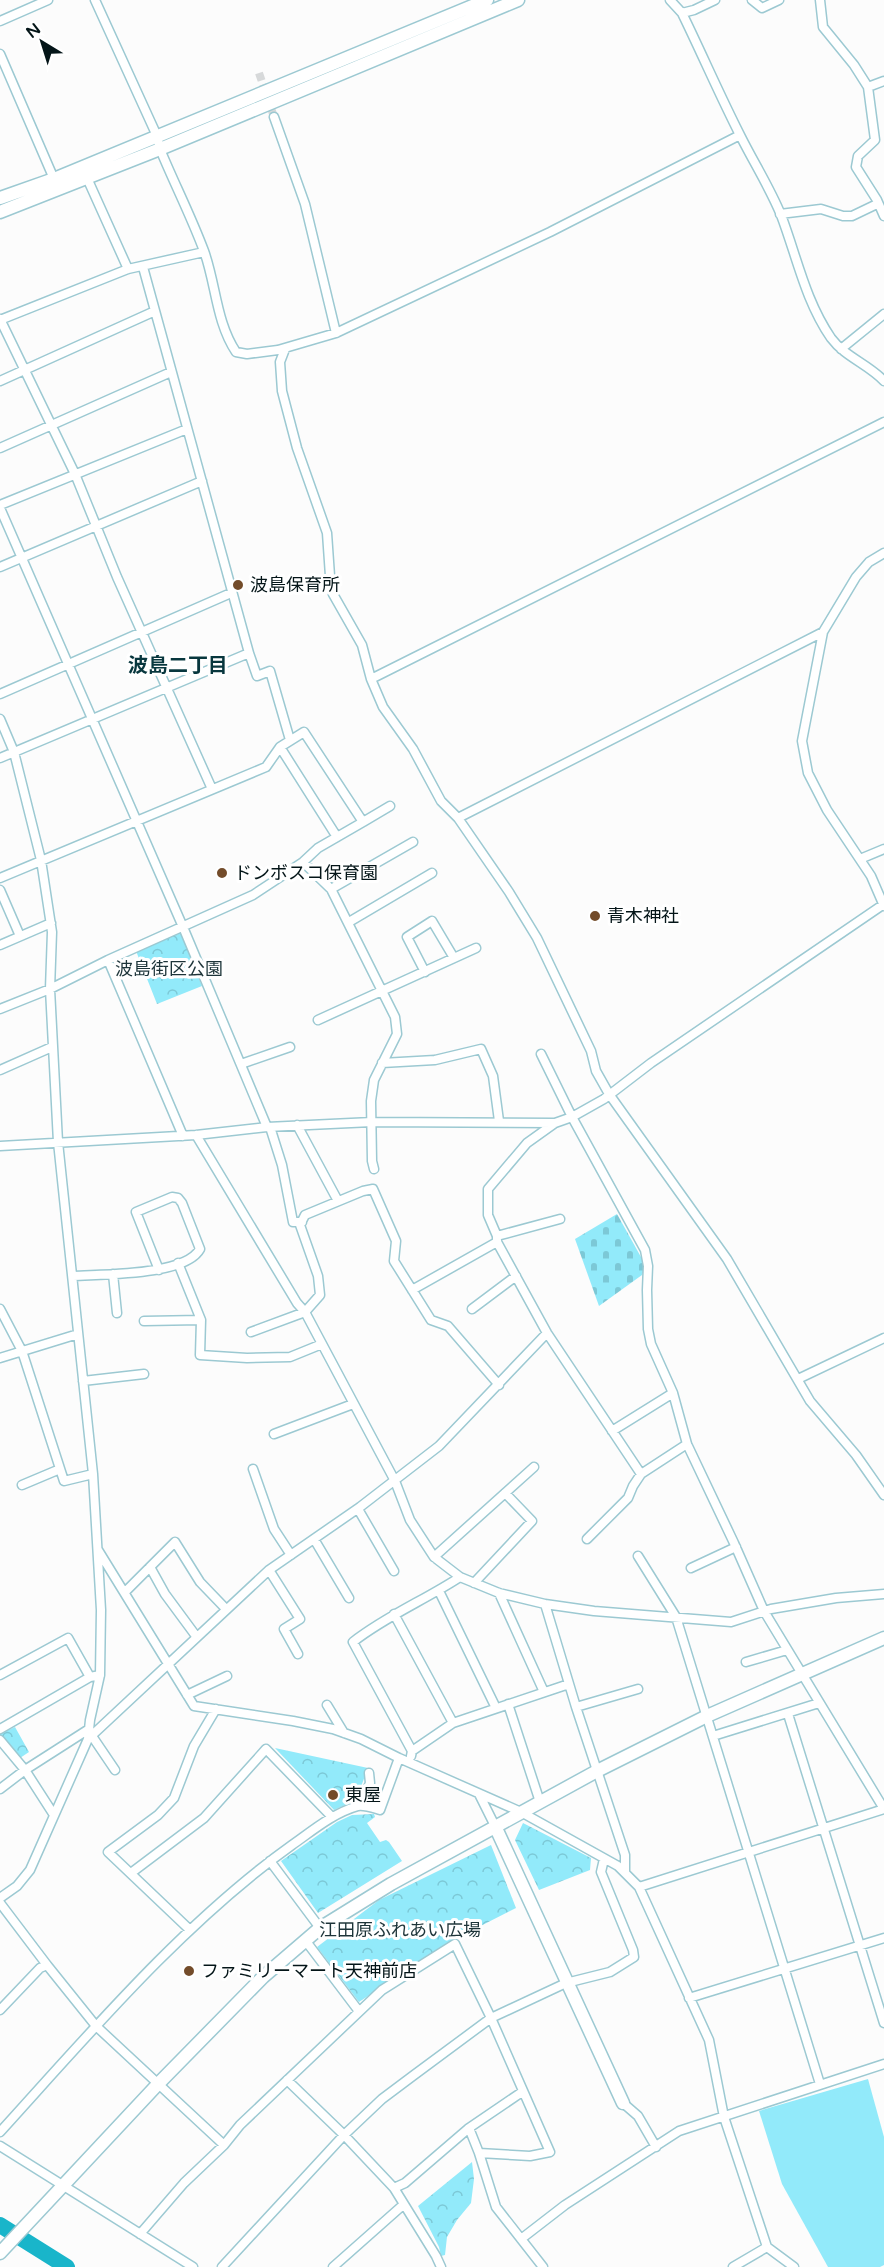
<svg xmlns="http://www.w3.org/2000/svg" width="884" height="2267" font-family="'Varela Round','Noto Sans JP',sans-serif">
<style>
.forest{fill:url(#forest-crowns)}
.cemetery{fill:url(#cemetery-stones)}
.pitch{fill:#92eafa}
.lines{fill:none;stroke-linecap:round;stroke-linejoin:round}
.river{stroke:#19b5ca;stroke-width:16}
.street-tunnel{stroke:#d7d9da;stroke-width:8;stroke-dasharray:8 4;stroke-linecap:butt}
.street-casing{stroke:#9cc9d2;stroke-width:11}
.secondary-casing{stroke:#9cc9d2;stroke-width:15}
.street{stroke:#fff;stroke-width:8}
.secondary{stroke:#fff;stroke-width:12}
.poi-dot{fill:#734c2a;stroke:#fff;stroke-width:2}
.labels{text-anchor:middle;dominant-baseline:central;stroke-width:6;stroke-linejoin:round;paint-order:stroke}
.poi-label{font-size:18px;fill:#041518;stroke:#fff;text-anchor:start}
.park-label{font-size:18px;fill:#1d3439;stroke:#fff}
.neighbourhood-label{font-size:20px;font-weight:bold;fill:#08373e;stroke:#fff}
</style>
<defs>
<pattern id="forest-crowns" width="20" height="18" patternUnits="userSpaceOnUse" patternTransform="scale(1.5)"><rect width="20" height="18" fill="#92eafa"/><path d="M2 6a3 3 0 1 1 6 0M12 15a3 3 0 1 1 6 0" fill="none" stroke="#7cc8d6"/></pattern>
<pattern id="cemetery-stones" width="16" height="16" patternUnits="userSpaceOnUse" patternTransform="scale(1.5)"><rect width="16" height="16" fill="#92eafa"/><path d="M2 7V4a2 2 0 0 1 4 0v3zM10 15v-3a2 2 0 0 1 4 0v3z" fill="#7cc8d6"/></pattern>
</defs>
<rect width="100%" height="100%" fill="#fcfcfc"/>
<path class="forest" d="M181 933 202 986 157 1004 136 951Z
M15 1727 29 1752 20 1758 0 1736V1734Z
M275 1748 368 1768 356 1800 334 1810Z
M374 1814 375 1817 367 1823 380 1842 386 1840 389 1842 402 1861 318 1913 281 1861 337 1822 352 1815Z
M523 1823 591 1858 590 1870 539 1890 515 1840Z
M491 1845 516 1908 451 1941 359 2002 317 1947 379 1900Z
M472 2162 474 2179 471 2203 457 2220 447 2237 445 2255 441 2256 439 2247 418 2206Z"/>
<path class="cemetery" d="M617 1214 646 1266 642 1275 599 1306 575 1239Z"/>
<path class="pitch" d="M868 2079 884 2137V2265L880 2267H828L782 2184 759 2111Z"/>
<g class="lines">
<path class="river" d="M0 2225 67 2267"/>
<path class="street-tunnel" d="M259 73 274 117"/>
<g class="street-casing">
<path id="street" d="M95 0 157 136 160 149C174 183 191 216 204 251 216 284 216 322 236 352L247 354 278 350 336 333 550 232 740 135
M670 0 682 13C702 54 720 96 741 137 754 163 770 188 781 215 797 257 805 300 831 338 845 357 868 364 884 381
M752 0 762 8 779 0
M820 0 823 27 854 65 868 87 875 140 858 156 856 167 877 200 884 216
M682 13 694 10 715 0
M0 21 48 0
M0 54 54 179
M868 87 884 81
M274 117 305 204 336 333
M87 178 128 269
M780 214 821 209 843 216H852L877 204
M0 319 75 474 117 577 212 789
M0 320 128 269 204 252
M285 349 280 362 282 391 297 448 327 533 330 576 333 594 362 645 371 679 383 707 413 749 441 801 458 818 509 892 537 938 591 1051 596 1071 609 1094 727 1259 810 1401 856 1455 884 1495
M841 349 884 314
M0 381 155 311
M0 448 171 372
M0 505 187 429
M0 508 183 927 267 1127
M884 553 869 562 856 577 823 632 802 741 808 773 827 810 871 876 884 906
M0 567 202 481
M249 653 257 676 270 671 290 740
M371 679 884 422
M0 694 231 593
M0 719 14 752 41 860 52 932 50 989 58 1142 93 1474 101 1610 100 1675 90 1720 88 1739 30 1870 17 1886 0 1898
M280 747 337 837
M0 758 249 653 143 267
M458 818 823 632
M860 859 884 849
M303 862 331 889 395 1017 397 1034 374 1080 371 1101 372 1161 374 1169
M0 878 266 767 280 747 304 732 363 822 390 806
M331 889 413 842
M0 890 20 936
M349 922 432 873
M0 945 51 923
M108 960 183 1136
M425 972 407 937 432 921 454 958
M0 1009 50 989 108 960 253 895 303 862 318 848 363 822
M318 1020 476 948
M541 1054 572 1117 645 1250 648 1266 647 1290 648 1329 651 1344 673 1393 687 1444 734 1543 764 1611 884 1809
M382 1063 435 1060 481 1049 493 1076 499 1121
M241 1064 290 1047
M0 1070 52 1047
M297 1125 338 1201
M270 1127 282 1165 293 1222H302
M196 1135 297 1303 305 1312 395 1481 410 1520 434 1557 460 1577 499 1593 545 1604 594 1611 731 1622 771 1609 836 1598 884 1594
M0 1146 196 1135 267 1127 372 1122 555 1123
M497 1236 560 1219
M178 1263 201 1320 200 1355 247 1358 290 1357 322 1344
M113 1274 117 1313
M73 1276C102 1274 185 1276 200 1249L182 1203 178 1198 172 1197 136 1212 159 1270
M412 1290 497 1242
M0 1309 22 1351 64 1481 93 1474
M472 1309 516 1276
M144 1321 201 1320
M251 1332 305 1312 320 1295 318 1276 300 1225 305 1215 363 1191 373 1189 396 1241 394 1261 431 1320 448 1326 499 1385
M0 1358 78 1334
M798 1379 884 1338
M83 1381 144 1374
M612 1431 673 1393
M274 1434 353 1404
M687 1444 641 1474 547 1333 497 1242V1236L488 1215V1189L527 1143 555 1123 572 1117 604 1099 651 1063 884 904
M253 1469 274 1529 291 1555
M22 1485 60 1469
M358 1509 394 1571
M314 1539 349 1598
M587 1539 628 1498 633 1486 641 1474
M98 1550 194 1706 293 1721 333 1729 361 1739 399 1758 521 1812 618 1866 639 1887 709 2040 724 2117 767 2247 794 2267
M638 1556 676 1617 820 2084
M434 1557 534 1467
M150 1567 165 1594 196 1636
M691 1568 736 1547
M269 1570 300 1619 284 1629 298 1654
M474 1583 532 1521 505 1493
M439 1591 496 1708
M125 1592 175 1542 200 1582 226 1609
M499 1593 544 1692
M545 1604 576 1707 625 1855V1872
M394 1614 453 1723
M746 1662 787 1650
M0 1675 68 1638 90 1677 100 1675
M187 1695 227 1676
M508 1704 540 1802
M327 1705 344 1733
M576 1707 638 1689
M788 1714 884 2023
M0 1729 90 1677
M92 1736 115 1770
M713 1736 819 1703
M88 1739 269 1570 360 1507 439 1446 547 1333
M0 1740 25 1770 54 1815
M412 1751 353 1642C386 1616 425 1600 460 1577
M411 1756 412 1751 453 1723 569 1684
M0 1789 25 1770 89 1729
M480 1796 495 1826
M360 1805 370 1783 369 1773
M270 1861 320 1928
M131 1873 204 1818 266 1749 332 1817
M639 1887 884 1809
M0 1903 47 1965
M190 1930 108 1852 158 1815 174 1798 194 1746 216 1709
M305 1940 358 2010
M689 1998 884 1938
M0 2010 40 1968 47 1965 96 2026 224 2145
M287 2080 344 2135 394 2188 436 2256 441 2267
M623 2103 638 2116 656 2147
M469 2128 479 2153
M0 2132C89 2034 184 1922 292 1845 312 1831 333 1813 358 1806 364 1805 373 1808 380 1810L399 1758
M0 2146 193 2267
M394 2188 405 2183 469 2128 522 2092
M140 2234 184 2183 224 2145 240 2125 382 1990 455 1944 491 2018 550 2152 530 2156 479 2153 496 2207 543 2267
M521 2239 565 2205 679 2131 884 2064
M222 2267 344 2135 382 2099 414 2075 491 2018 566 1983 610 1972 634 1957 633 1950 601 1872 604 1859
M333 2267 403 2205
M733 2267 767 2247"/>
</g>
<g class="secondary-casing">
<path id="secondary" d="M0 198 54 179 487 0
M0 212 160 149 518 0
M495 1826 623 2103
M0 2253 158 2084 263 1977 320 1928 391 1884 597 1771 707 1716 884 1638"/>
</g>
<use href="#street" class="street"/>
<use href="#secondary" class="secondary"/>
</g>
<g class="poi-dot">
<circle cx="238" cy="585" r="6"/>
<circle cx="222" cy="873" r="6"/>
<circle cx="595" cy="916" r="6"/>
<circle cx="333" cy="1795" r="6"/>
<circle cx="189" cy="1971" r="6"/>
</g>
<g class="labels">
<g class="poi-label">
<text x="250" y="585">波島保育所</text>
<text x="234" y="873">ドンボスコ保育園</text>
<text x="607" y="916">青木神社</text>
<text x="345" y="1795">東屋</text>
<text x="201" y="1971">ファミリーマート天神前店</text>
</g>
<g class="park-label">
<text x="169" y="969">波島街区公園</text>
<text x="400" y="1930">江田原ふれあい広場</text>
</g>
<g class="neighbourhood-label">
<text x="178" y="666">波島二丁目</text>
</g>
</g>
<g transform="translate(42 42) rotate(322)" stroke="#ffffff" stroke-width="4.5" paint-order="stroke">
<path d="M0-4.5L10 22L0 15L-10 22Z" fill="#041518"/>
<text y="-9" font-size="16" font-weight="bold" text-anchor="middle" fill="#041518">N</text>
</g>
</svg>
